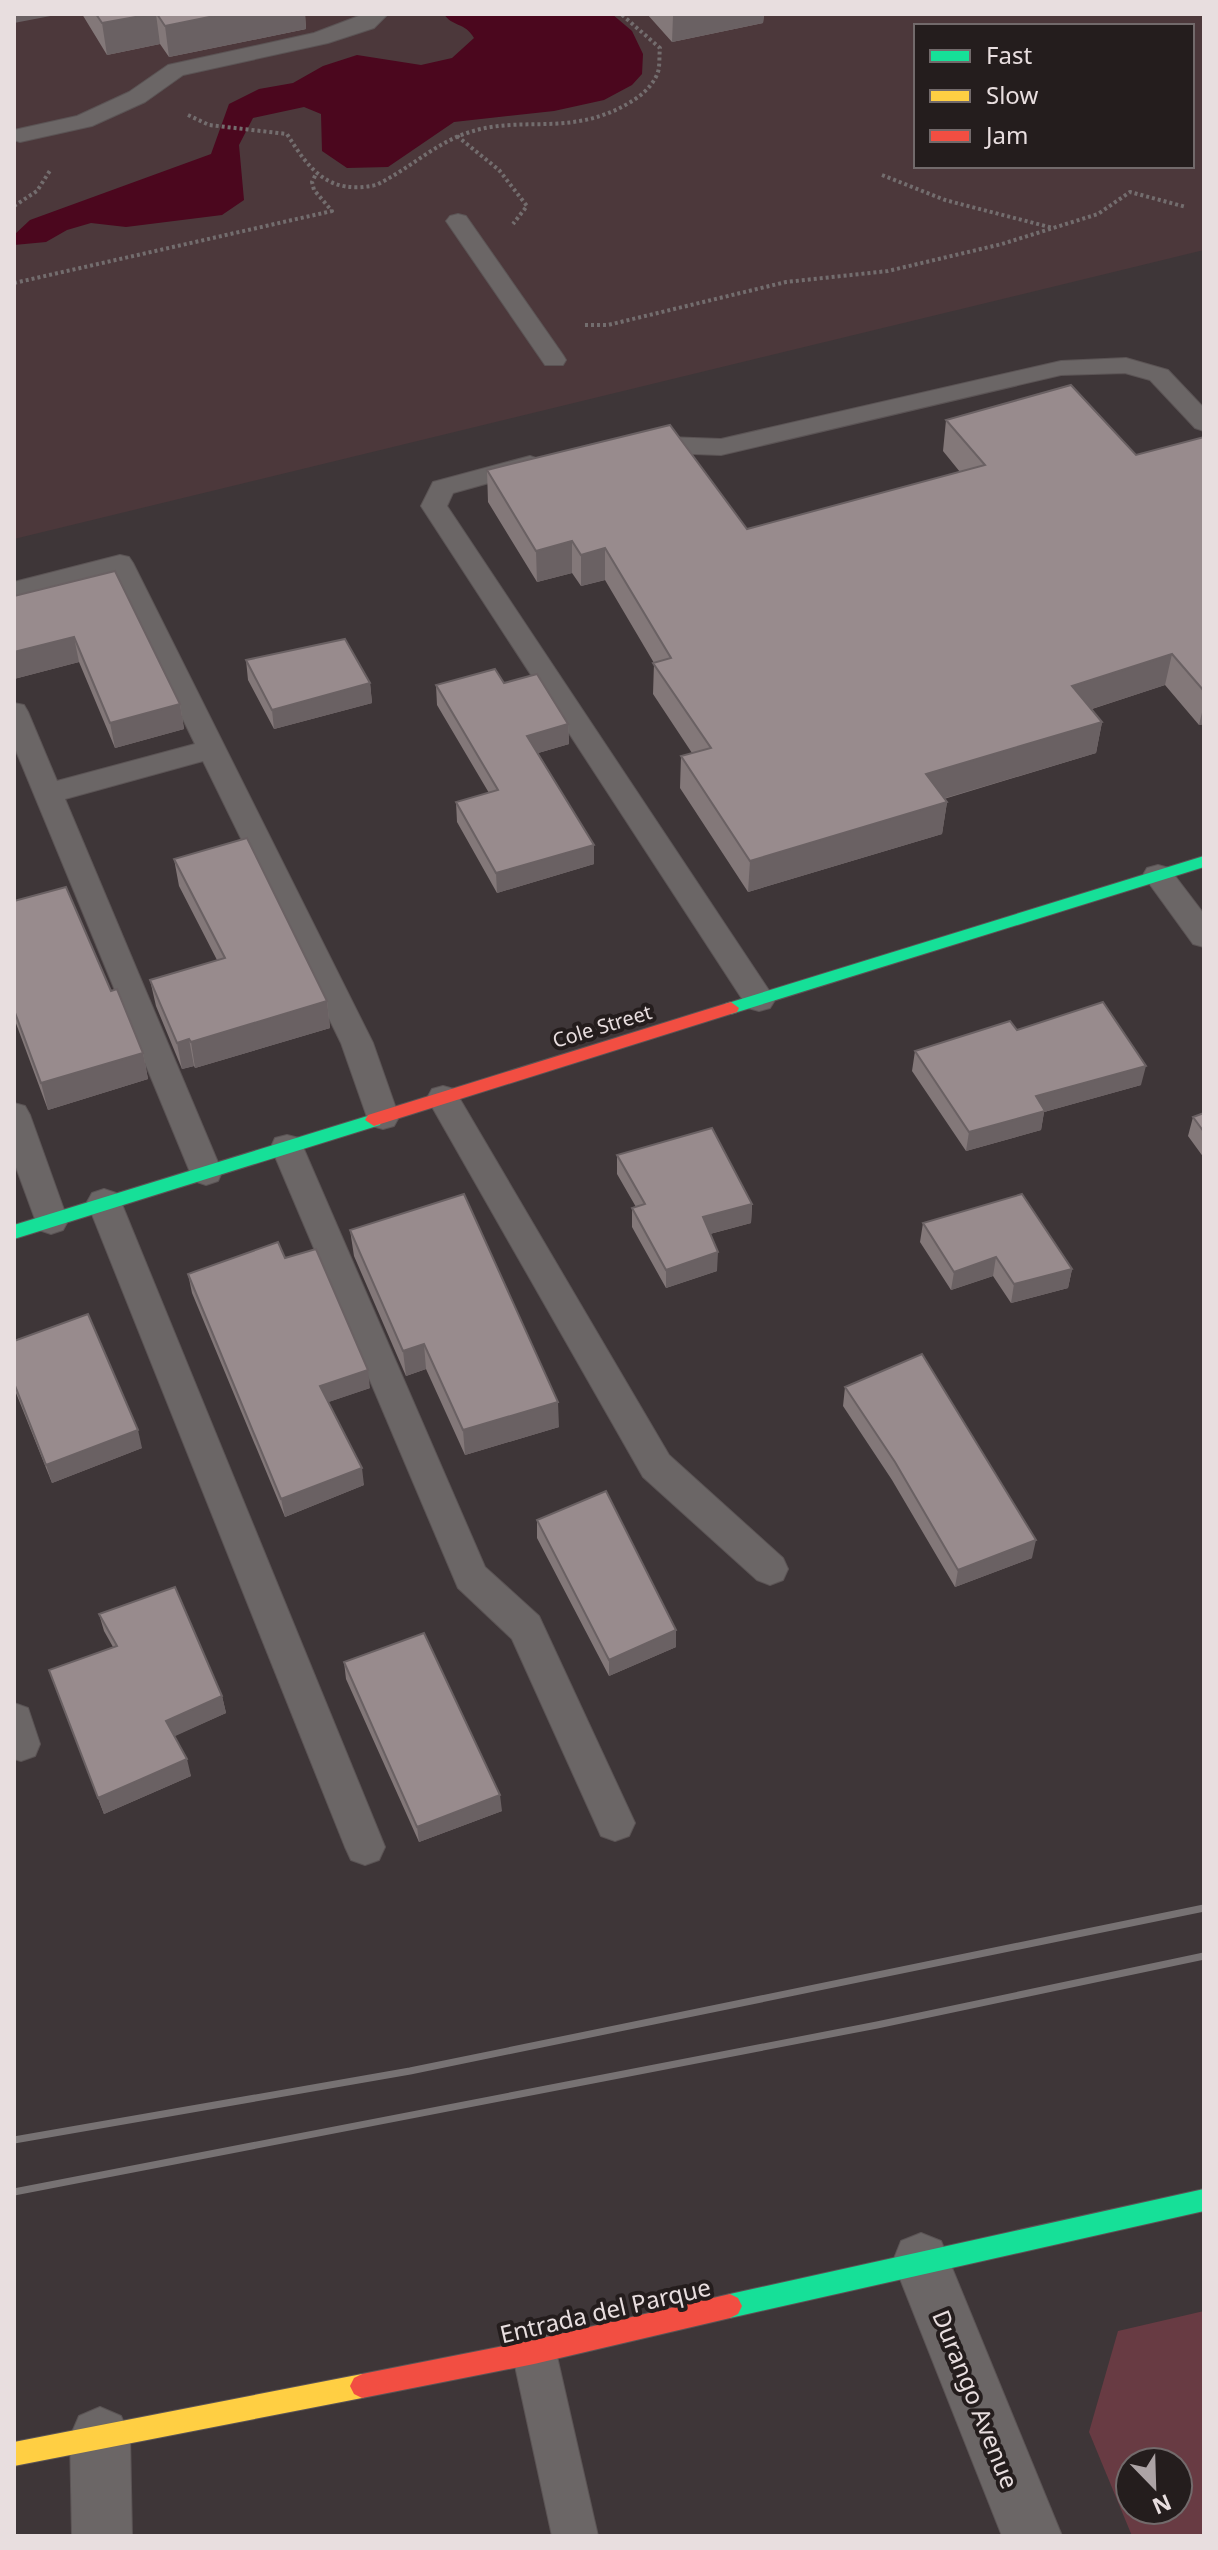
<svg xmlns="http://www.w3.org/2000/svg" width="1218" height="2550" font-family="'Noto Sans',sans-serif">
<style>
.built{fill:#4c383b;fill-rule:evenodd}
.green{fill:#683b43;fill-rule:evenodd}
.water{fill:#4b071e}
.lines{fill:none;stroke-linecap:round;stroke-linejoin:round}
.lane-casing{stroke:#5b5455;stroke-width:2}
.street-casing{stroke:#5b5455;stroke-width:2}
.fast-casing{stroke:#5b5455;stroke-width:2}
.slow-casing{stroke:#5b5455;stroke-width:2}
.jam-casing{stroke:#5b5455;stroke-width:2}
.path{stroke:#736d6e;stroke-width:4;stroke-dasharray:3 3;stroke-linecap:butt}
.lane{fill:#6b6666;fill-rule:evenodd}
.street{fill:#6b6666;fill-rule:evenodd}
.fast{fill:#16e098;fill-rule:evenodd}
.slow{fill:#ffcf43;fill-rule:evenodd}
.jam{fill:#f24e42;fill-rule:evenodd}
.rail{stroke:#777273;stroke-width:7}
.wall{fill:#837879}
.shaded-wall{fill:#6a6163}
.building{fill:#988b8d;stroke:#6a6163;stroke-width:2}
.labels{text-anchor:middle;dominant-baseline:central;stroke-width:8;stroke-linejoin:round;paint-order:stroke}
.street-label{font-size:20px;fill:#e8dedf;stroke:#241d1d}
.near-street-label{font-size:24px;fill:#e8dedf;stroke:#241d1d}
</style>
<rect width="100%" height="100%" fill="#3e3638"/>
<path class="built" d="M14 14H1204V250L14 539ZM916 26H1192V166H916Z"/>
<path class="green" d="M1204 2311V2536H1132L1089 2432 1118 2331ZM1130 2462H1178V2510H1130Z"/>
<path class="water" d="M444 14H612L632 31 643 54 642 74 632 85 604 100 554 111 454 122 388 167 347 168 322 151 321 114 304 107 253 118 239 145 244 200 222 215 126 227 91 223 67 230 46 242 14 245V235L30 220 211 154 229 104 259 89 293 83 323 66 357 55 421 65 452 58 474 38C465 22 452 27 444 14Z"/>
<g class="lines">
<g class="lane-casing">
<path id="lane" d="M364 14H388L374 28 328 43 183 75 145 102 92 126 20 142 14 140V130L77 116 129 92 168 65 314 33Z
M458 214 466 216 563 355 566 360 563 365H545L446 221 450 216Z
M1126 358 1168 370 1204 408V431L1195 428 1150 380 1125 373 1061 375 721 455 640 452 631 449 627 444 631 439 640 436 721 439 1061 361Z
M530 456 539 459 543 464 539 469 453 493 447 506 770 992 775 1000 770 1008 759 1011 748 1008 421 506 433 482Z
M120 555 129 557 133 563 373 1043 399 1117 394 1126 383 1129 372 1126 367 1117 341 1043 203 761 65 799 222 1172 218 1181 206 1185 194 1181 190 1172 14 746V703L24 705 28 712 57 781 195 744 112 574 14 600V582Z
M1158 865 1169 868 1204 914V947L1193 944 1143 875 1147 868Z
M443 1086 454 1089 669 1455 783 1558 788 1569 783 1580 770 1585 757 1580 643 1477 427 1098 432 1089Z
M14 1103 25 1106 30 1115 68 1221 63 1230 51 1234 39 1230 14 1162Z
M287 1135 299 1138 303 1147 485 1567 539 1616 635 1823 629 1836 615 1841 601 1836 512 1639 458 1588 271 1147 275 1138Z
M104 1189 116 1193 121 1202 385 1847 379 1860 365 1865 351 1860 345 1847 87 1202 92 1193Z
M14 1703 28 1708 40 1744 35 1756 21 1761 14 1759Z
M534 2330 550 2336 556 2352 598 2536H552L512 2352 518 2336Z"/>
</g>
<g class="street-casing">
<path id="street" d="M921 2233 941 2241 1062 2536H1002L893 2261 901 2241Z
M100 2407 121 2416 130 2437 132 2536H72L70 2437 79 2416Z"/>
</g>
<g class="fast-casing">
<path id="fast" d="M1204 856V867L731 1014 723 1008 725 1004Z
M374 1114 383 1120 380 1125 14 1239V1225Z
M1204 2189V2211L730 2318 722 2314 718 2306 722 2298 730 2294Z"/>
</g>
<g class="slow-casing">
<path id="slow" d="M362 2374 370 2378 374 2386 370 2394 362 2398 14 2466V2442Z"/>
</g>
<g class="jam-casing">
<path id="jam" d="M731 1002 739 1008 737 1012 374 1126 365 1120 368 1115Z
M730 2294 738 2298 742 2306 738 2314 730 2318 534 2364 362 2398 354 2394 350 2386 354 2378 362 2374 534 2340Z"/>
</g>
<path class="path" d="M188 115 209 125 287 134C310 171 329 195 376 185 408 170 434 144 467 133 522 114 569 138 629 103 641 96 653 86 658 72 660 65 659 56 660 48L621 14
M457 136 499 170 527 206 513 224
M882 175 945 200 1053 228
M14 206 37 191 51 169
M14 283 332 211 314 190 312 182 316 174
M585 325H608L786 282 888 271 1002 244 1098 214 1130 192 1186 207"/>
<use href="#lane" class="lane"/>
<use href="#street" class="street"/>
<use href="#fast" class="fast"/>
<use href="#slow" class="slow"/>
<use href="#jam" class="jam"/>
<path class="rail" d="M14 2140 410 2071 1204 1908
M14 2192 877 2025 1204 1956"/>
</g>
<path class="wall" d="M82 14H305L306 29 169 57 160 44 107 55Z
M647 14H764L763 23 672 42Z
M946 420 1136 455 1204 437V724L1199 725 1165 685 1092 709 1102 722 1096 753 944 799 947 802 942 834 748 892 680 788 681 756 692 753 653 694 654 663 605 580 581 586 572 573 537 582 488 502 487 470 747 529 960 472 943 451Z
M14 596 180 704 184 729 115 748 79 662 14 679Z
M246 660 370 683 372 703 274 729 248 680Z
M504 683 568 724 569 744 538 753 594 845V864L497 893 457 822 456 802 489 793 437 705 436 685Z
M174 859 327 1001 330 1028 195 1068 194 1066 182 1069 156 1006 150 980 217 960 179 886Z
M14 901 111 991 143 1053 148 1079 48 1110 14 1018Z
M1017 1030 1141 1085 1044 1112 1041 1130 966 1151 912 1071 915 1051Z
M1204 1113V1158L1188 1136 1193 1117Z
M617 1155 752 1204 751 1223 710 1234 717 1271 666 1288 632 1227V1208L636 1207 617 1174Z
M923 1223 1072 1269 1068 1288 1011 1303 993 1276 951 1290 920 1242Z
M350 1230 559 1427 465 1455 426 1369 406 1376 354 1256Z
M285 1258 370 1388 328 1402 364 1485 285 1517 192 1293 188 1274Z
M14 1341 142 1448 52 1483 14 1388Z
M845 1387 1032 1558 955 1587 892 1480 843 1406Z
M537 1520 676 1647 609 1676 537 1538Z
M99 1614 222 1696 226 1713 174 1736 191 1776 104 1814 49 1670 113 1647 104 1631Z
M344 1662 502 1811 419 1842 346 1679Z"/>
<path class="shaded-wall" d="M14 14H61L14 23Z
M152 14H156L160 44 107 55 102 23Z
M224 14H305L306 29 169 57 165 26Z
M682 14H764L763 23 672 42 673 16Z
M572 541V573L537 582 536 551Z
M605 548V580L581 586V555Z
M74 637 79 662 14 679V652Z
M1172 654 1165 685 1067 717 1072 686Z
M370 683 372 703 274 729 272 710Z
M180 704 184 729 115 748 110 723Z
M1204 704V724L1199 725Z
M1102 722 1096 753 922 805 926 774Z
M568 724 569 744 528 756 527 736Z
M947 802 942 834 748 892 750 861Z
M594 845V864L497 893 496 873Z
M327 1001 330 1028 195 1068 191 1042Z
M189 1039 194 1066 182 1069 177 1043Z
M143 1053 148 1079 48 1110 41 1083Z
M1146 1066 1141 1085 1044 1112 1041 1130 966 1151 969 1132 1036 1096Z
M752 1204 751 1223 702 1236 703 1217Z
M718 1252 717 1271 666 1288V1270Z
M996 1257 993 1276 951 1290 954 1272Z
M1072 1269 1068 1288 1011 1303 1014 1284Z
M424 1344 426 1369 406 1376 403 1351Z
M368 1370 370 1388 323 1404 320 1386Z
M558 1402 559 1427 465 1455 463 1430Z
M138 1430 142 1448 52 1483 46 1465Z
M362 1468 364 1485 285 1517 281 1499Z
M1036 1540 1032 1558 955 1587 958 1570Z
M676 1630V1647L609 1676V1660Z
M222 1696 226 1713 171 1738 166 1721Z
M187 1759 191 1776 104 1814 98 1798Z
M500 1795 502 1811 419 1842 417 1827Z"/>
<path class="building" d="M96 14H152L102 23Z
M157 14H224L165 26Z
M1071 385 1136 455 1204 437V691L1172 654 1072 686 1102 722 926 774 947 802 750 861 681 756 711 748 653 663 671 658 605 548 581 555 572 541 536 551 487 470 670 425 747 529 985 465 946 420Z
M115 571 180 704 110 723 74 637 14 652V596Z
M345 639 370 683 272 710 246 660Z
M495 669 504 683 537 674 568 724 527 736 594 845 496 873 456 802 498 790 436 685Z
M247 838 327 1001 191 1042 189 1039 177 1043 150 980 225 958 174 859Z
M66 887 111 991 117 989 143 1053 41 1083 14 1010V901Z
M1103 1002 1146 1066 1036 1096 1045 1111 969 1132 915 1051 1010 1021 1017 1030Z
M1204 1113V1132L1193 1117Z
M712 1128 752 1204 703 1217 718 1252 666 1270 632 1208 645 1204 617 1155Z
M464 1194 558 1402 463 1430 424 1344 403 1351 350 1230Z
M1022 1194 1072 1269 1014 1284 996 1257 954 1272 923 1223Z
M278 1242 285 1258 316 1249 368 1370 320 1386 362 1468 281 1499 188 1274Z
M88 1314 138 1430 46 1465 14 1383V1341Z
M922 1354 1036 1540 958 1570 895 1462 845 1387Z
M606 1491 676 1630 609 1660 537 1520Z
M175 1587 222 1696 166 1721 187 1759 98 1798 49 1670 117 1646 99 1614Z
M424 1633 500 1795 417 1827 344 1662Z"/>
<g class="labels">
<g class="street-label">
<text transform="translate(602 1026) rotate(-17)">Cole Street</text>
</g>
<g class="near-street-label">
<text transform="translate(605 2310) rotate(-13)">Entrada del Parque</text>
<text transform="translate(976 2399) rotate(68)">Durango Avenue</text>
</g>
</g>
<rect width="1218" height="2550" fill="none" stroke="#e8dedf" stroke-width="32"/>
<rect x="914" y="24" width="280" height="144" fill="#241d1d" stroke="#726a6b" stroke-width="2"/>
<rect x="930" y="50" width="40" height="12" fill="#16e098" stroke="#726a6b" stroke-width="2"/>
<text x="986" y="64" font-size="24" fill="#e8dedf">Fast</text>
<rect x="930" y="90" width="40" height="12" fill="#ffcf43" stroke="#726a6b" stroke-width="2"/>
<text x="986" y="104" font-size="24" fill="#e8dedf">Slow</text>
<rect x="930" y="130" width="40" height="12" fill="#f24e42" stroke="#726a6b" stroke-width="2"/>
<text x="986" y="144" font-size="24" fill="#e8dedf">Jam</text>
<g transform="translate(1154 2486) rotate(157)"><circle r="38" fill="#241d1d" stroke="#726a6b" stroke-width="2"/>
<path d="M0-6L14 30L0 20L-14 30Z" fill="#aca3a5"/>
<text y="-12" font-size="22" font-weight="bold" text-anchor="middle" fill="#e8dedf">N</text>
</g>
</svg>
